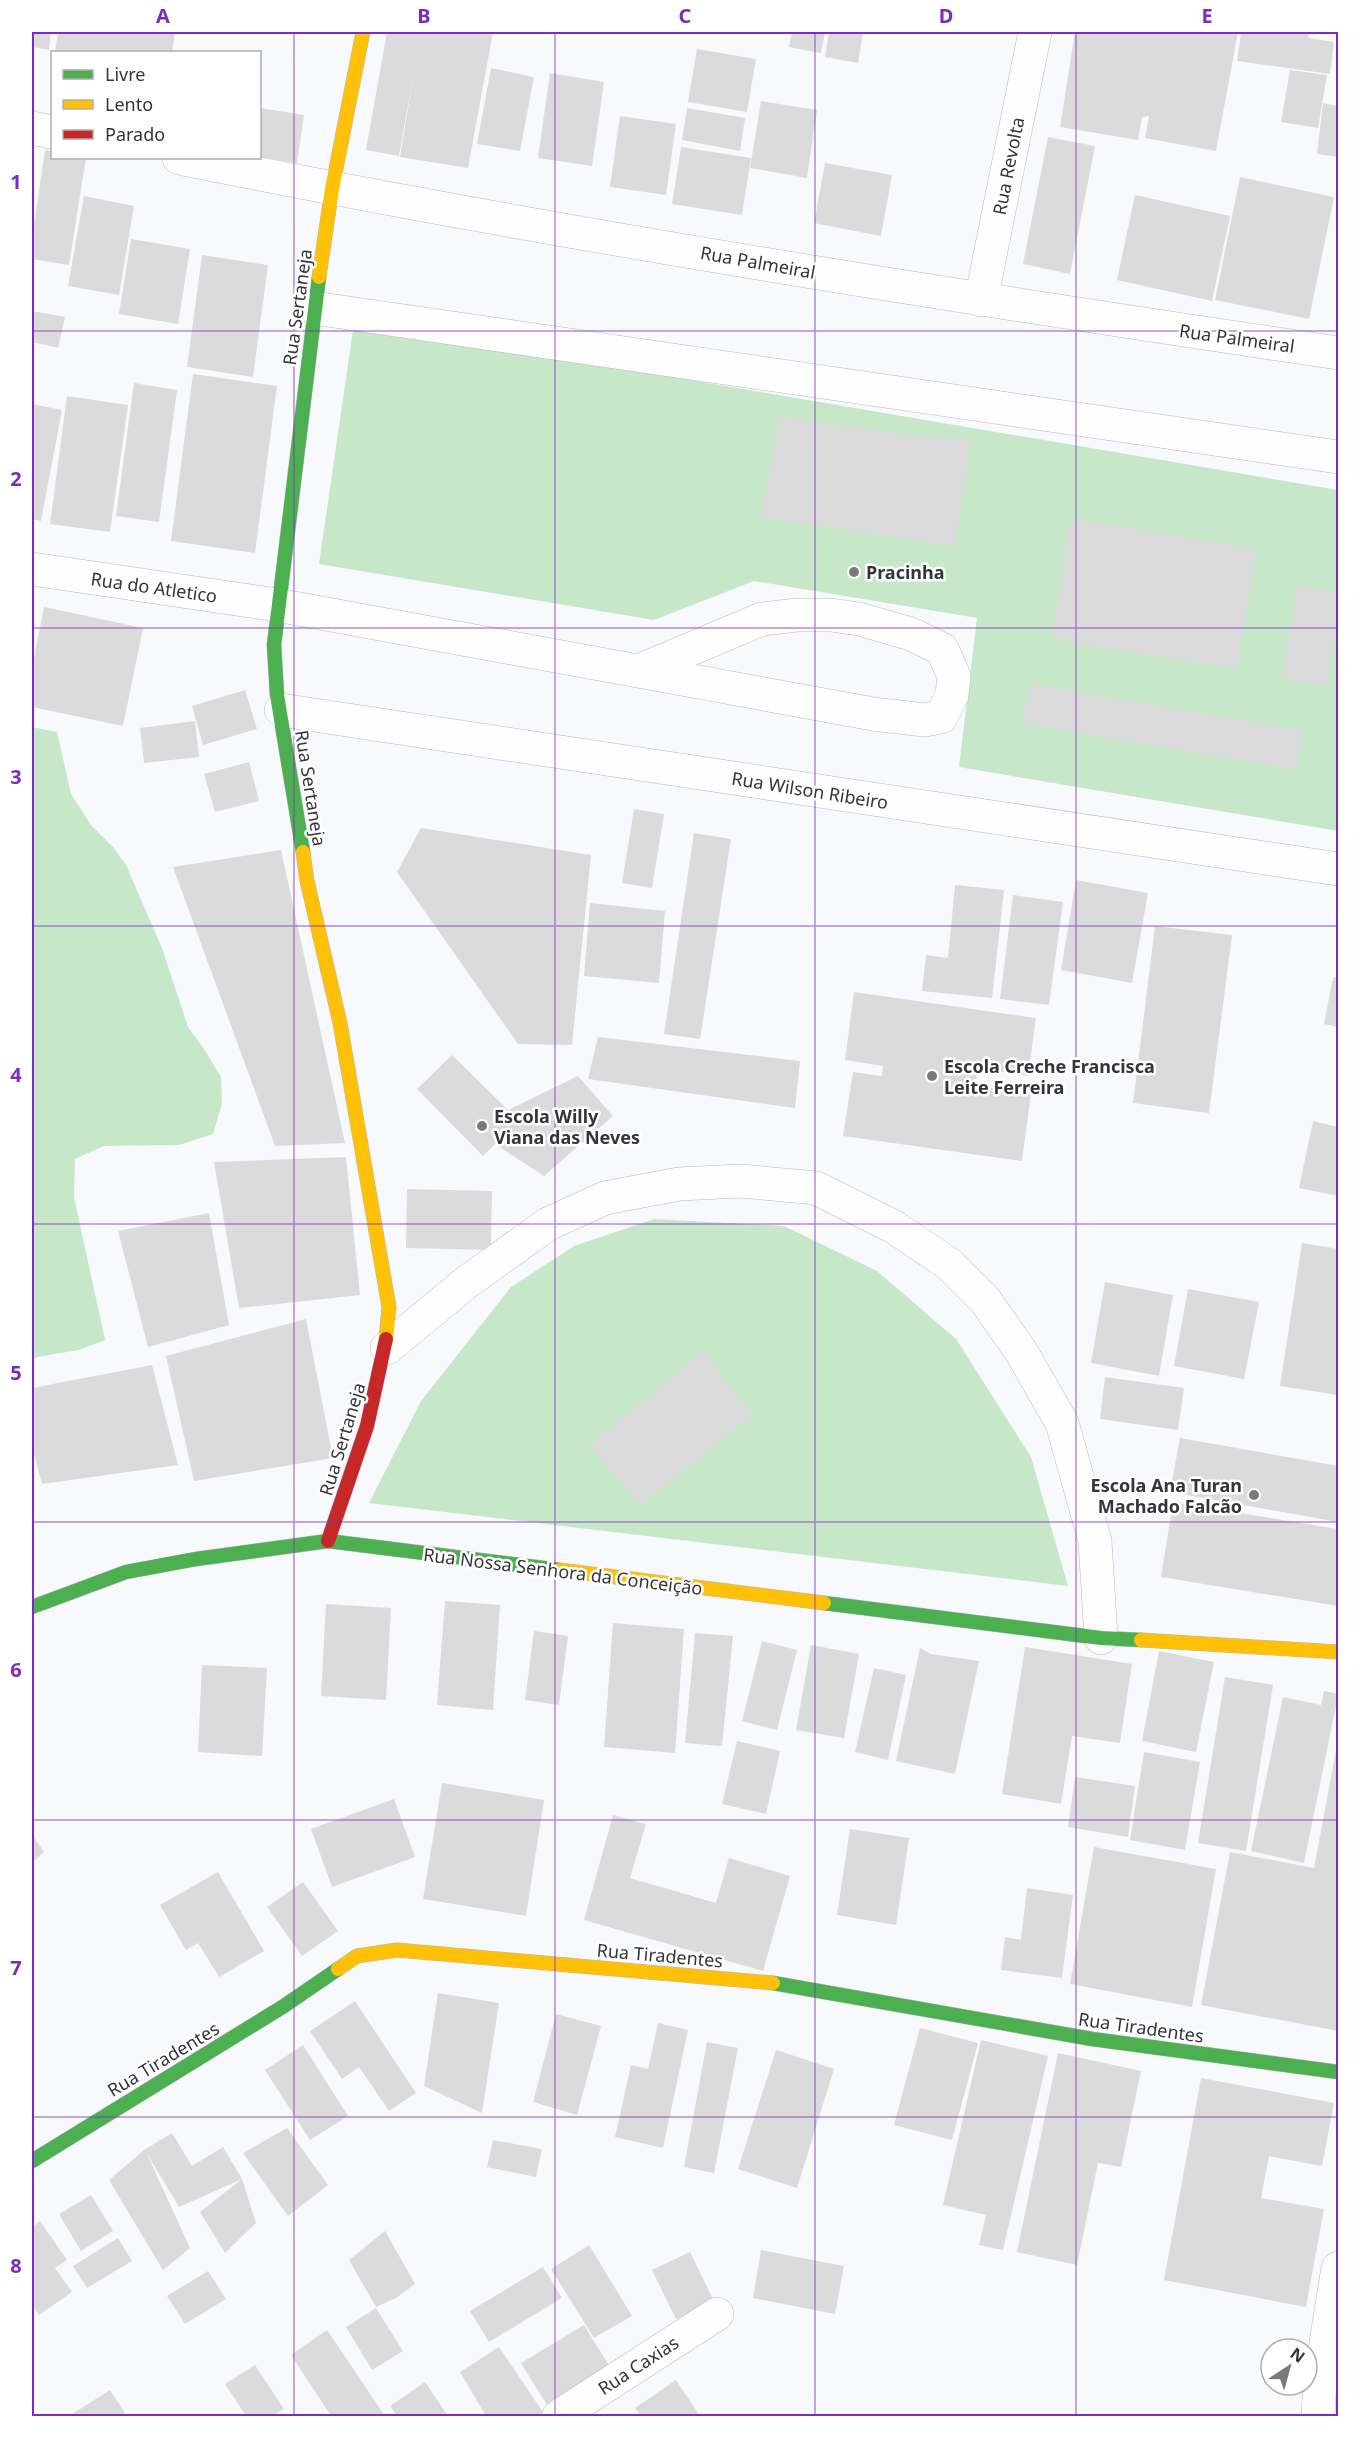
<svg xmlns="http://www.w3.org/2000/svg" width="1370" height="2448" font-family="'Noto Sans',sans-serif">
<style>
.green{fill:#c7e8c8}
.building{fill:#dcdbdc}
.lines{fill:none;stroke-linecap:round;stroke-linejoin:round}
.street-casing{stroke:#b7b9bc;stroke-width:34}
.fast-casing{stroke:#b7b9bc;stroke-width:15}
.slow-casing{stroke:#b7b9bc;stroke-width:15}
.jam-casing{stroke:#b7b9bc;stroke-width:15}
.street{stroke:#fefeff;stroke-width:33}
.fast{stroke:#4caf50;stroke-width:14}
.slow{stroke:#ffc107;stroke-width:14}
.jam{stroke:#c62828;stroke-width:14}
.grid{fill:none;stroke:#7b2cbf;stroke-width:1.5;stroke-opacity:0.55}
.poi-dot{fill:#787a7d;stroke:#fff;stroke-width:2}
.labels{text-anchor:middle;dominant-baseline:central;stroke-width:5;stroke-linejoin:round;paint-order:stroke}
.street-label{font-size:18px;fill:#333539;stroke:#fff}
.poi-label{font-size:18px;font-weight:bold;fill:#333539;stroke:#fff;text-anchor:start}
.neatline{fill:none;stroke:#7b2cbf;stroke-width:2}
.grid-label{font-size:20px;text-anchor:middle;font-weight:bold;fill:#7b2cbf}
</style>
<rect width="100%" height="100%" fill="#f7f9fc"/>
<path class="green" d="M354 323 1338 490V831L959 767 977 618 754 581 654 620 319 564Z
M32 727 57 732 71 794 91 825 113 847 126 865 162 948 188 1027 206 1052 221 1077 222 1104 213 1134 179 1145 104 1146 75 1159 74 1197 105 1340 79 1350 37 1357 32 1360Z
M654 1219 784 1226 877 1271 956 1339 1031 1457 1068 1586 369 1503 421 1401 511 1287 574 1246Z"/>
<path class="building" d="M32 32H51L49 50 32 47Z
M58 32H175L172 52H55Z
M387 32H493L468 168 400 157 414 71 399 156 366 150Z
M792 32H825L821 53 789 47Z
M829 32H863L858 63 825 57Z
M1075 32H1238L1216 151 1145 138 1149 116 1142 117 1138 140 1060 127Z
M1241 32H1309L1308 38 1334 42 1330 74 1237 61Z
M697 49 756 59 747 112 688 102Z
M491 68 534 77 520 151 477 144Z
M1290 70 1327 75 1318 128 1281 122Z
M550 73 604 82 592 166 538 158Z
M761 101 817 110 807 178 750 168Z
M1323 103 1338 106V157L1317 154Z
M260 108 304 115 297 163 260 157Z
M687 108 745 118 740 151 682 140Z
M620 116 676 124 666 195 610 187Z
M1048 137 1095 146 1070 274 1023 264Z
M681 147 751 158 742 215 672 204Z
M45 150 52 151V158H86L69 265 32 259V240Z
M825 163 892 175 881 236 814 223Z
M1240 177 1334 197 1309 319 1215 300Z
M1135 195 1230 216 1212 301 1117 280Z
M84 196 134 206 119 295 68 286Z
M131 239 190 249 178 324 119 314Z
M202 255 268 265 253 377 187 367Z
M32 311 65 317 58 348 32 342Z
M193 374 277 386 255 553 171 541Z
M134 383 177 390 159 522 116 516Z
M67 396 128 405 110 532 50 524Z
M32 404 62 410 41 521 32 519Z
M779 416 906 435 971 439 955 546 761 517Z
M1070 518 1256 549 1237 669 1052 639Z
M1298 585 1338 592V617L1326 687 1281 678Z
M44 607 143 628 123 726 32 707V668Z
M1029 683 1303 731 1296 770 1023 723Z
M245 690 257 729 203 745 192 706Z
M195 721 199 757 144 763 140 728Z
M249 762 259 801 215 812 204 774Z
M634 809 664 814 652 888 622 883Z
M421 828 591 855 572 1045 518 1044 397 872Z
M694 833 731 839 700 1039 664 1034Z
M281 850 345 1143 275 1146 173 867Z
M1076 880 1148 893 1132 983 1061 970Z
M955 885 1004 890 992 998 922 991 926 955 948 958Z
M1013 895 1063 902 1049 1005 1000 999Z
M590 903 665 911 659 983 584 976Z
M1155 926 1232 935 1209 1113 1133 1103Z
M1333 977 1338 978V1027L1324 1024Z
M854 992 1036 1018 1028 1076 978 1068 975 1086 1031 1093 1022 1161 843 1136 853 1072 882 1076 883 1066 845 1060Z
M598 1037 800 1061 795 1108 588 1079Z
M452 1055 508 1110 578 1076 613 1116 544 1176 495 1144 483 1156 417 1089Z
M1313 1121 1338 1127V1196L1299 1188Z
M346 1157 360 1295 239 1308 214 1162Z
M407 1189 492 1191 491 1250 406 1248Z
M209 1213 229 1325 148 1347 118 1231Z
M1302 1243 1338 1249V1395L1280 1386Z
M1105 1282 1173 1295 1159 1376 1091 1363Z
M1188 1289 1259 1302 1244 1379 1174 1366Z
M306 1319 333 1458 194 1481 166 1356Z
M703 1352 753 1414 640 1506 589 1445Z
M152 1365 178 1465 42 1484 32 1447V1388Z
M1105 1377 1184 1388 1178 1430 1100 1419Z
M1180 1438 1338 1466V1522L1170 1492Z
M1173 1502 1338 1529V1606L1161 1577Z
M445 1601 500 1605 493 1710 437 1705Z
M326 1604 391 1608 386 1700 321 1696Z
M613 1623 684 1629 675 1753 604 1747Z
M534 1631 568 1636 559 1705 525 1700Z
M695 1633 733 1636 722 1746 685 1743Z
M762 1641 797 1650 777 1730 742 1721Z
M811 1645 859 1654 844 1738 796 1730Z
M1025 1647 1132 1664 1120 1743 1072 1736 1061 1804 1002 1794Z
M920 1648 931 1654 979 1661 955 1774 896 1761Z
M1159 1651 1214 1662 1196 1752 1142 1741Z
M202 1665 267 1668 262 1756 198 1752Z
M874 1668 906 1675 888 1760 855 1752Z
M1225 1677 1273 1685 1246 1851 1198 1843Z
M1324 1691 1338 1694V1696L1304 1863 1251 1851 1283 1697 1321 1705Z
M737 1741 780 1751 766 1814 722 1804Z
M1337 1745 1338 2031 1201 2005 1230 1852 1314 1868Z
M1144 1752 1200 1762 1185 1850 1130 1840Z
M1075 1777 1135 1786 1128 1837 1068 1827Z
M442 1783 544 1800 526 1916 423 1899Z
M394 1799 415 1857 332 1887 311 1829Z
M613 1815 646 1824 630 1878 716 1903 729 1858 790 1876 763 1971 584 1920Z
M850 1829 909 1838 896 1925 837 1915Z
M32 1834 44 1852 32 1863Z
M1094 1847 1216 1869 1192 2007 1070 1984Z
M218 1872 264 1951 219 1977 198 1943 186 1950 160 1905Z
M303 1882 338 1931 302 1956 267 1907Z
M1027 1888 1073 1895 1062 1978 1001 1970 1005 1937 1021 1940Z
M438 1993 499 2003 482 2113 424 2086Z
M355 2001 416 2093 389 2111 359 2067 342 2079 310 2031Z
M556 2014 601 2026 577 2115 533 2102Z
M658 2023 688 2030 663 2148 615 2137 631 2065 648 2069Z
M920 2028 978 2043 952 2140 894 2125Z
M981 2040 1048 2056 1003 2250 979 2245 986 2215 943 2205Z
M707 2042 738 2048 714 2173 684 2167Z
M303 2045 348 2116 310 2140 265 2070Z
M776 2050 834 2069 797 2188 738 2169Z
M1058 2053 1141 2071 1121 2167 1098 2163 1077 2265 1017 2252Z
M1201 2078 1334 2103 1322 2166 1269 2156 1261 2198 1324 2209 1306 2307 1164 2280Z
M287 2128 328 2185 288 2216 243 2153Z
M172 2133 192 2166 223 2147 242 2179 256 2223 225 2253 200 2212 242 2179 179 2207 146 2152 190 2248 163 2270 109 2180 144 2150Z
M493 2140 542 2149 536 2177 487 2167Z
M91 2195 113 2231 81 2251 59 2214Z
M40 2221 67 2260 55 2268 72 2292 39 2315 32 2305V2227Z
M385 2231 415 2284 396 2298 376 2307 349 2260Z
M118 2238 132 2261 87 2288 73 2266Z
M589 2245 632 2316 594 2338 551 2269Z
M761 2250 844 2266 835 2314 753 2298Z
M690 2252 714 2301 676 2319 652 2270Z
M543 2267 562 2298 489 2342 470 2311Z
M208 2271 226 2299 185 2324 167 2296Z
M376 2308 403 2351 372 2370 346 2327Z
M584 2325 610 2367 547 2405 521 2363Z
M327 2330 385 2416H331L291 2355Z
M499 2347 545 2415 486 2416 460 2372Z
M255 2365 284 2409 272 2416H246L225 2384Z
M676 2380 700 2416H641L635 2408Z
M425 2382 448 2416H397L390 2406Z
M110 2390 127 2416H69Z"/>
<g class="lines">
<g class="street-casing">
<path id="street" d="M32 128 52 132
M179 158C563 235 951 296 1338 353
M981 300 1035 32
M314 308 1338 457
M32 569 277 605 873 714 925 720 941 717 952 695 954 676 942 649 911 634 859 619 831 615H797L762 619 641 670
M281 710 1338 869
M387 1348 467 1282 548 1224 605 1198 679 1184 741 1181 816 1188 894 1227 949 1264 985 1300 1022 1353 1062 1423 1095 1541 1101 1638
M559 2416 717 2314
M1318 2416 1320 2380 1338 2268"/>
</g>
<g class="fast-casing">
<path id="fast" d="M303 852 277 695 274 645 319 277
M824 1603 1101 1638 1141 1640
M32 1607 126 1572 196 1559 328 1541 560 1570
M773 1983 1092 2039 1338 2072
M32 2161 284 2006 338 1969"/>
</g>
<g class="slow-casing">
<path id="slow" d="M319 277 332 189 363 32
M303 852 307 881 340 1023 389 1307 386 1339
M560 1570 824 1603
M1141 1640 1338 1652
M338 1969 357 1956 397 1950 773 1983"/>
</g>
<g class="jam-casing">
<path id="jam" d="M328 1541 367 1426 386 1339"/>
</g>
<use href="#street" class="street"/>
<use href="#fast" class="fast"/>
<use href="#slow" class="slow"/>
<use href="#jam" class="jam"/>
</g>
<path class="grid" d="M294 32V2416M555 32V2416M815 32V2416M1076 32V2416M32 331H1338M32 628H1338M32 926H1338M32 1224H1338M32 1522H1338M32 1820H1338M32 2117H1338"/>
<g class="poi-dot">
<circle cx="854" cy="572" r="6"/>
<circle cx="932" cy="1076" r="6"/>
<circle cx="482" cy="1126" r="6"/>
<circle cx="1254" cy="1495" r="6"/>
</g>
<g class="labels">
<g class="street-label">
<text transform="translate(1008 166) rotate(-79)">Rua Revolta</text>
<text transform="translate(758 262) rotate(10)">Rua Palmeiral</text>
<text transform="translate(297 307) rotate(-82)">Rua Sertaneja</text>
<text transform="translate(1237 338) rotate(8)">Rua Palmeiral</text>
<text transform="translate(154 587) rotate(8)">Rua do Atletico</text>
<text transform="translate(311 788) rotate(81)">Rua Sertaneja</text>
<text transform="translate(810 790) rotate(9)">Rua Wilson Ribeiro</text>
<text transform="translate(342 1439) rotate(-73)">Rua Sertaneja</text>
<text transform="translate(563 1571) rotate(7)">Rua Nossa Senhora da Conceição</text>
<text transform="translate(660 1955) rotate(5)">Rua Tiradentes</text>
<text transform="translate(1141 2027) rotate(8)">Rua Tiradentes</text>
<text transform="translate(163 2059) rotate(-31)">Rua Tiradentes</text>
<text transform="translate(638 2365) rotate(-33)">Rua Caxias</text>
</g>
<g class="poi-label">
<text x="866" y="572">Pracinha</text>
<text x="944" y="1066">Escola Creche Francisca<tspan x="944" dy="21">Leite Ferreira</tspan></text>
<text x="494" y="1116">Escola Willy<tspan x="494" dy="21">Viana das Neves</tspan></text>
<text x="1242" y="1485" text-anchor="end">Escola Ana Turan<tspan x="1242" dy="21">Machado Falcão</tspan></text>
</g>
</g>
<rect width="1370" height="2448" fill="none" stroke="#ffffff" stroke-width="66"/>
<rect x="51" y="51" width="210" height="108" fill="#ffffff" stroke="#adaeb0" stroke-width="1.5"/>
<rect x="63" y="70" width="30" height="9" fill="#4caf50" stroke="#adaeb0" stroke-width="1.5"/>
<text x="105" y="81" font-size="18" fill="#333539">Livre</text>
<rect x="63" y="100" width="30" height="9" fill="#ffc107" stroke="#adaeb0" stroke-width="1.5"/>
<text x="105" y="111" font-size="18" fill="#333539">Lento</text>
<rect x="63" y="130" width="30" height="9" fill="#c62828" stroke="#adaeb0" stroke-width="1.5"/>
<text x="105" y="141" font-size="18" fill="#333539">Parado</text>
<g transform="translate(1289 2367) rotate(36)"><circle r="28" fill="#ffffff" stroke="#adaeb0" stroke-width="1.5"/>
<path d="M0-4.5L10 22L0 15L-10 22Z" fill="#787a7d"/>
<text y="-9" font-size="16" font-weight="bold" text-anchor="middle" fill="#333539">N</text>
</g>
<rect x="33" y="33" width="1304" height="2382" class="neatline"/>
<g class="grid-label">
<text x="163" y="23">A</text>
<text x="424" y="23">B</text>
<text x="685" y="23">C</text>
<text x="946" y="23">D</text>
<text x="1207" y="23">E</text>
<text x="16" y="189">1</text>
<text x="16" y="486">2</text>
<text x="16" y="784">3</text>
<text x="16" y="1082">4</text>
<text x="16" y="1380">5</text>
<text x="16" y="1677">6</text>
<text x="16" y="1975">7</text>
<text x="16" y="2273">8</text>
</g>
</svg>
